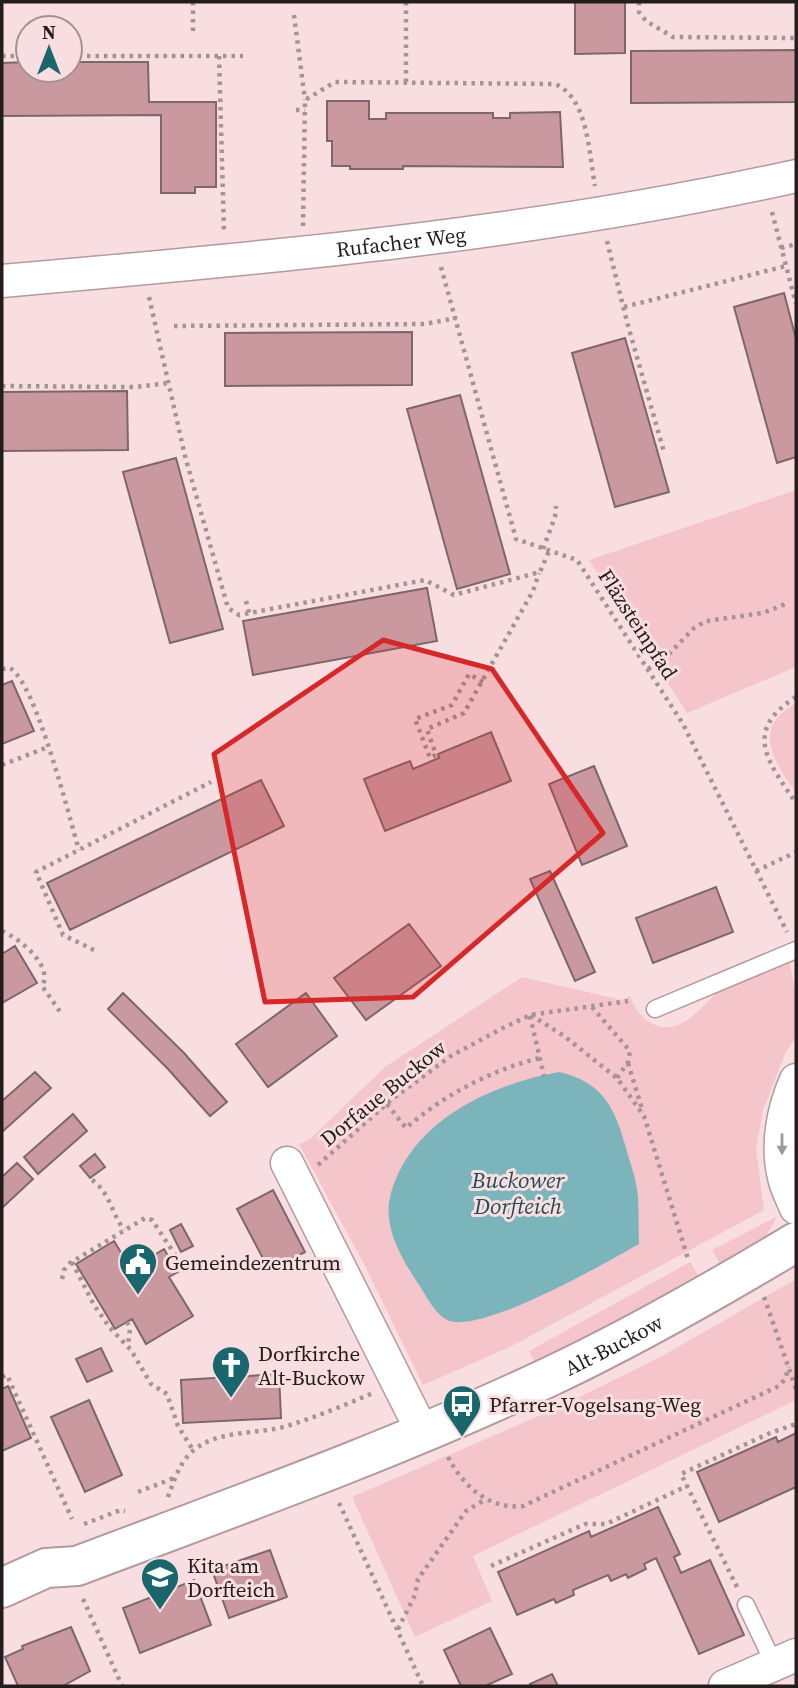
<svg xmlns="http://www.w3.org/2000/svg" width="798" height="1688" font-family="'Source Serif 4',serif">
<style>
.green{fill:#f4c6cc}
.water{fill:#7cb4bb}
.building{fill:#ca99a0;stroke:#7d676a;stroke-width:2}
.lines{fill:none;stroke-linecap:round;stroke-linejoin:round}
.lane-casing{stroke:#b29a9d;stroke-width:19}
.street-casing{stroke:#b29a9d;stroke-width:35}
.secondary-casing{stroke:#b29a9d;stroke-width:42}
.path{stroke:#a69395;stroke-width:4.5;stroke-dasharray:3.5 5;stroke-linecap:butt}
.lane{stroke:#fff;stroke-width:16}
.street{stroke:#fff;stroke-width:32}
.secondary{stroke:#fff;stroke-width:38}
.oneway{fill:#9d9999}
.marked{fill:#d62828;fill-opacity:0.2;stroke:#d62828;stroke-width:5;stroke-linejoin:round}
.labels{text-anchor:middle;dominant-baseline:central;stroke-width:6;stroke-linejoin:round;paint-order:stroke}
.street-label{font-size:21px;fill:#251c1d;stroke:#f8dee1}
.poi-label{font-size:21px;fill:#251c1d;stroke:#f8dee1;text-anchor:start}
.water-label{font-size:23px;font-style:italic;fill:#1e5056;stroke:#f8dee1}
</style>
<rect width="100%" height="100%" fill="#f8dee1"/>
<path class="green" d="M796 490V667L687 713 589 560Z
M796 703V793C782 773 757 740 778 717 783 711 790 707 796 703Z
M789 959 796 995V1036L785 1054 763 1110 756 1149 764 1210 510 1347 423 1385 366 1268 299 1144 310 1139 385 1067 522 977 622 1000 630 996C635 1010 644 1022 658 1026 687 1035 707 996 729 983 747 973 770 967 789 959Z
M776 1217C769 1243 741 1252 720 1264L712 1250Z
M690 1262 699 1277 603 1329 534 1362 529 1351Z
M796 1279V1400L473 1556 492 1601 415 1637 352 1497 555 1409 664 1355Z"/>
<path class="water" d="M559 1072C603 1082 615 1108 626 1148 629 1160 634 1172 636 1184 640 1203 638 1225 639 1244 602 1265 495 1326 455 1322 438 1321 428 1298 419 1285 407 1267 391 1241 389 1218 387 1203 392 1186 399 1172 428 1113 498 1083 559 1072Z"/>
<path class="building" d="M575 2H625V53L575 54Z
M796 50V102L631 103V51Z
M28 62V70H70V62H148L149 102H216V187H195V193H161V115L2 116V63Z
M327 101H369V119H386V113H493V118H510V113L560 112 563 167 403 166V169H350V166H332V141H327Z
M784 293 796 339V457L777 463 734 307Z
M412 332V385L225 386V333Z
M625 338 669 492 615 507 572 353Z
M127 391 128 450 2 451V392Z
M460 395 510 574 457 589 407 409Z
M176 458 223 629 170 643 123 472Z
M427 588 437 641 253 675 243 621Z
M12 681 34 731 2 744V685Z
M491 732 511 781 385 831 364 779 410 761 413 769 439 758 438 754Z
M594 766 627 846 582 865 549 784Z
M261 780 284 826 70 930 47 883Z
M550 871 595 972 575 981 530 879Z
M716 887 733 932 653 963 636 918Z
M409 924 441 966 366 1020 334 978Z
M15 946 37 983 2 1003V954Z
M123 993 184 1053 227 1102 210 1116 168 1069 108 1009Z
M306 993 337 1036 268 1087 236 1044Z
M35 1072 51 1088 2 1132V1101Z
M73 1114 87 1131 38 1174 24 1157Z
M95 1154 105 1167 90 1178 80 1166Z
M17 1163 33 1179 2 1208V1177Z
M273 1190 305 1252 269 1270 237 1209Z
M181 1224 193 1246 181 1252 170 1230Z
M114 1241 131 1269 164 1249 178 1272 169 1277 193 1316 146 1344 132 1319 115 1329 76 1264Z
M101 1348 112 1371 87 1382 76 1359Z
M279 1374 281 1418 183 1423 181 1380Z
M8 1386 31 1438 2 1451V1389Z
M89 1400 122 1475 85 1492 51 1417Z
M796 1433V1487L719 1522 697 1472 776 1437 778 1442Z
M658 1507 680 1554 674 1557 681 1573 710 1560 744 1635 699 1654 656 1558 644 1564 646 1569 628 1578 626 1574 611 1581 608 1575 573 1590 574 1595 556 1603 554 1599 517 1615 498 1572 589 1531 591 1537Z
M270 1550 287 1597 229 1618 212 1570Z
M171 1579 175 1588 194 1580 211 1625 140 1653 123 1608 152 1597 149 1588Z
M71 1627 90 1671 63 1686H18L5 1657 23 1649 22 1646Z
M490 1628 512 1674 485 1686H461L444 1650Z
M552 1674 558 1686H531L530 1684Z"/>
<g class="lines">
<g class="lane-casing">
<path id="lane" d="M655 1009 796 950
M746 1605 774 1664"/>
</g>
<g class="street-casing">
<g id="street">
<path id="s1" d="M2 281C268 258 535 234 796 176"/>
<path d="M796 1080C783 1109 776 1145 784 1177 786 1188 792 1198 796 1208"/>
<path d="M287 1163 423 1433"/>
<path d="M725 1686 796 1655"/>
</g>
</g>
<g class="secondary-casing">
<g id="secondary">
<path id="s2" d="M2 1588 46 1568 77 1566C236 1506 396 1449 549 1377 634 1337 716 1290 796 1242"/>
</g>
</g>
<path class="path" d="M193 2V34
M406 2V83
M639 2V12L646 21 673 37 796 38
M294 15 305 100
M2 56H28
M70 56H243
M219 56 224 231
M296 110H305
M772 212 796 304
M303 226 305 100 335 82 555 84C588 97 589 154 595 186
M607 241 627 322 664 452
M781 248 796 244
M441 267 516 539 577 560 683 724 787 932
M149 297 185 456 228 608 239 615 425 580 454 595 540 572 549 551
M624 307 786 266
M174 326 425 324 456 318
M2 386 136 387 168 383
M543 549 555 517 556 506
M246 601 249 613
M2 669 10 668C36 683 69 817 79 850
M648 669 669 654 694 628 706 621 763 613 788 603
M483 682 469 674 452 705 415 719 430 758 436 755 427 729 464 713 533 591 539 573
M796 697C742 731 768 762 796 803
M2 765 48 747
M756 871 796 852
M2 931C19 938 54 966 42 986L61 1013
M94 950 63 935 36 872 211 782
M592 1007 630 1051 628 1062 617 1078
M531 1015 564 1036 617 1078 644 1116 688 1259
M530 1016 544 1076
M628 1063 643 1112
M387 1104 406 1128C444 1095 491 1070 540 1058
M318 1165 391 1100 451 1056 499 1030 530 1015 628 1001
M92 1180C109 1191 112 1214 124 1230
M72 1262 94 1305 110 1328 131 1350 151 1384 167 1394 178 1426 193 1450
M62 1279 64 1270 70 1263 145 1218 152 1220 182 1265
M764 1297 796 1389
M127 1322 130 1329 128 1345
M2 1377 7 1375 72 1519
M448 1457C463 1486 489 1510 523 1506L779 1386 785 1379 789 1367
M138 1492 174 1478
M168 1497C174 1481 180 1461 194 1450 220 1429 257 1435 287 1426 316 1417 345 1405 373 1393
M339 1503 423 1686
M84 1524 121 1510 125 1511
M491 1566 585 1524H606L687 1486
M737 1587 681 1474 770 1433 796 1424
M83 1599 122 1686
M398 1629 415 1595 418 1579 466 1511 486 1499"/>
<use href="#lane" class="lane"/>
<use href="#street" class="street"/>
<use href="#secondary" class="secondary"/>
</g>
<defs><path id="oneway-solid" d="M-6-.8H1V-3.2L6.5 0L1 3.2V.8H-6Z" transform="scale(1.75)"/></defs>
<use class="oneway" href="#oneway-solid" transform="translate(782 1144) rotate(90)"/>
<path class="marked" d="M383 640 492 669 603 833 413 997 265 1002 214 754Z"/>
<defs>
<g id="civic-pin" transform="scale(2.0125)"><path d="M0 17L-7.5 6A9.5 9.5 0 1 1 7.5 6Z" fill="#19666d" stroke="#f8dee1"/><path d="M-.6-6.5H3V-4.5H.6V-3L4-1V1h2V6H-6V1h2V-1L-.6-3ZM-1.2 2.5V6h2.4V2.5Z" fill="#fff"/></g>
<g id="church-pin" transform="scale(2.0125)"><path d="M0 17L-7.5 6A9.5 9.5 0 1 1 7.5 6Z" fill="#19666d" stroke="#f8dee1"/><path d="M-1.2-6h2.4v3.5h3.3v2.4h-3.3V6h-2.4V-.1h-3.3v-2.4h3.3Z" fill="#fff"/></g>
<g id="bus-pin" transform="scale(2.0125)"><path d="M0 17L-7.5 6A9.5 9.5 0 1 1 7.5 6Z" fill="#19666d" stroke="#f8dee1"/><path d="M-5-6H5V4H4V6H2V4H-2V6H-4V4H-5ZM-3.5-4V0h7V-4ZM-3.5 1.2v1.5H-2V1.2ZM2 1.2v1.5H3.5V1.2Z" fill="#fff"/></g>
<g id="school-pin" transform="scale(2.0125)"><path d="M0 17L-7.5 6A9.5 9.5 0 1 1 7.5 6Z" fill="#19666d" stroke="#f8dee1"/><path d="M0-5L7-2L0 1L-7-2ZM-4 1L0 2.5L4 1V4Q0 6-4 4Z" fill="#fff"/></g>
</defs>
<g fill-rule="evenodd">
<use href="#civic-pin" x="138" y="1262"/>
<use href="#church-pin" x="231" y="1365"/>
<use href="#bus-pin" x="462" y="1404"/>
<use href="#school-pin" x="160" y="1577"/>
</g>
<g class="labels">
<g class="street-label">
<text stroke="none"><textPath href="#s1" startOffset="401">Rufacher Weg</textPath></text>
<text transform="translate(638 624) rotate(57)">Fläzsteinpfad</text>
<text transform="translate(383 1093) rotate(-39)">Dorfaue Buckow</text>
<text stroke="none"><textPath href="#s2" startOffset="660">Alt-Buckow</textPath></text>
</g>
<g class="poi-label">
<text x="165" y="1262">Gemeindezentrum</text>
<text x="258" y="1353">Dorfkirche<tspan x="258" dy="24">Alt-Buckow</tspan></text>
<text x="489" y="1404">Pfarrer-Vogelsang-Weg</text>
<text x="187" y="1565">Kita am<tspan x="187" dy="24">Dorfteich</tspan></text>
</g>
<g class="water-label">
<text x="518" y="1180">Buckower<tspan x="518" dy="26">Dorfteich</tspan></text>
</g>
</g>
<rect width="798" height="1688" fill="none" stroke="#251c1d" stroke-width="7"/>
<g transform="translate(49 49)"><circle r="33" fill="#f8dee1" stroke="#a49093" stroke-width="2"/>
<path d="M0-5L12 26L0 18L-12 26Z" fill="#19666d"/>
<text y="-10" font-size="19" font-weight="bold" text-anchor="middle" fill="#251c1d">N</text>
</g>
</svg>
